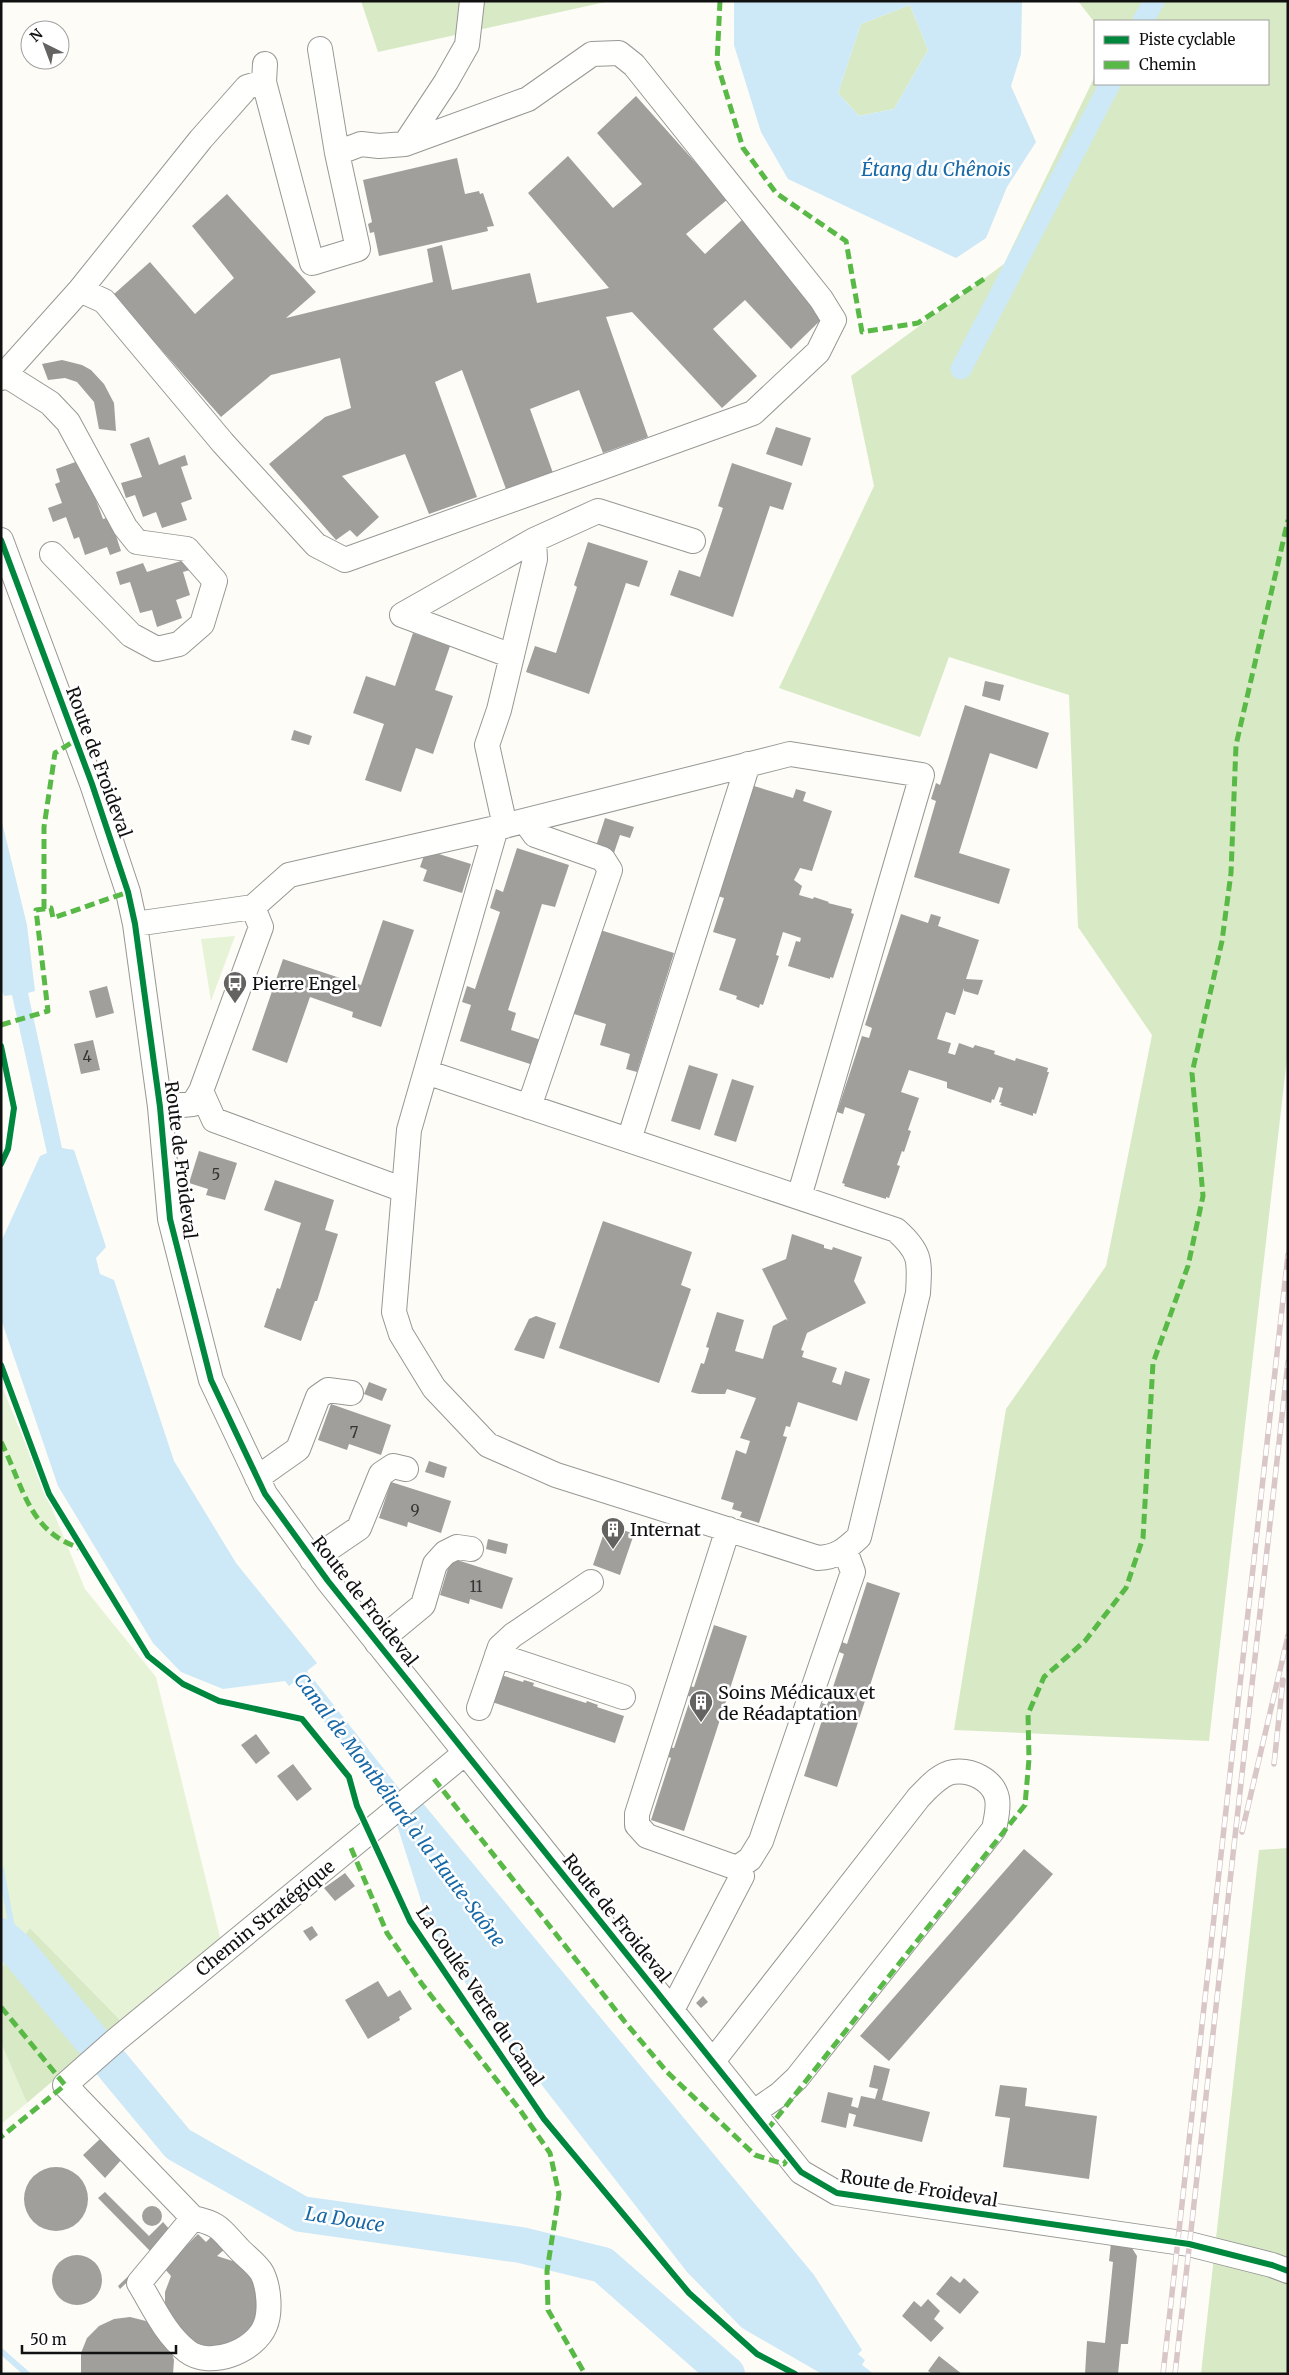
<svg xmlns="http://www.w3.org/2000/svg" width="1289" height="2375" font-family="Merriweather,serif">
<style>
.green{fill:#e7f3d7}
.forest{fill:#d8eac5}
.water{fill:#cde8f7;fill-rule:evenodd}
.lines{fill:none;stroke-linecap:round;stroke-linejoin:round}
.stream{stroke:#cde8f7;stroke-width:6}
.canal{stroke:#cde8f7;stroke-width:21}
.river{stroke:#cde8f7;stroke-width:36}
.building{fill:#a19f9c}
.minor-casing{stroke:#979795;stroke-width:26}
.minor{stroke:#fffffe;stroke-width:24}
.rail-casing{stroke:#d9c6c7;stroke-width:5.5}
.rail{stroke:#fff;stroke-width:4;stroke-dasharray:11;stroke-linecap:butt}
.quiet{stroke:#58b947;stroke-width:5;stroke-dasharray:10 5;stroke-linecap:butt}
.cycleway-casing{stroke:#fff;stroke-width:9}
.cycleway{stroke:#00873e;stroke-width:6}
.labels{text-anchor:middle;dominant-baseline:central;stroke-width:5;stroke-linejoin:round;paint-order:stroke}
.number-label{font-size:15px;fill:#353434}
.street-label{font-size:18px;fill:#111;stroke:#fff}
.poi-label{font-size:18px;fill:#111;stroke:#fff;text-anchor:start}
.water-label{font-size:19px;font-style:italic;fill:#1768a6;stroke:#fff}
</style>
<rect width="100%" height="100%" fill="#fdfcf7"/>
<path class="green" d="M235 936 211 1001 201 939Z
M1 1384 85 1589 156 1677 222 1945 122 2022 30 1928 1 1969Z
M1 2043 27 2103 1 2124Z"/>
<path class="forest" d="M361 1H610L378 52Z
M1078 1H1288V1049L1209 1741 954 1730 1006 1409 1106 1266 1152 1035 1078 927 1069 695 949 657 920 737 779 688 874 486 851 376 1004 264 1095 76V84H1268V21L1095 23Z
M910 5 928 50 894 109 859 116 838 93 861 24Z
M1288 1848V2374H1201L1259 1850Z
M30 1928 122 2022 27 2103 1 2043V1969Z"/>
<path class="water" d="M734 1H1022L1021 54 1011 86 1036 142 1007 187 986 238 956 258 788 179 761 132 734 45ZM910 5 928 50 894 109 859 116 838 93 861 24Z
M1 818 27 925 35 991 28 993 62 1148 74 1150 106 1247 96 1258 100 1274 114 1280 174 1461 236 1563 317 1663 307 1671 412 1805 421 1801 814 2275 862 2350 858 2354 865 2360 862 2365 874 2374H822L742 2328 687 2272 475 1999 426 1916 396 1822 397 1816 294 1682 289 1686 285 1681 223 1689 181 1672 153 1643 58 1486 1 1319V1242L40 1156 47 1153 12 995 4 996 1 987Z"/>
<g class="lines">
<path class="stream" d="M1 1869 16 1949
M1 2351 27 2374"/>
<path class="canal" d="M1143 21 1154 1
M961 369 1110 84"/>
<path class="river" d="M1 1936 16 1949 178 2144 301 2214 521 2245 603 2265 727 2374"/>
</g>
<path class="building" d="M636 96 728 199 686 234 705 254 743 219 827 314 791 349 745 300 713 329 757 376 722 408 632 312 606 317 648 437 603 453 579 390 530 409 553 473 506 489 462 370 435 382 477 497 429 514 405 454 342 476 379 517 357 537 350 530 336 540 269 464 325 417 351 408 340 358 271 375 221 417 113 295 150 262 195 314 234 278 192 226 227 194 316 292 286 318 433 282 427 249 442 245 452 290 530 273 537 303 609 288 528 193 568 156 613 208 642 184 597 133Z
M457 158 465 194 479 191 480 194 483 193 494 226 487 227 488 231 379 256 374 232 370 233 368 224 372 222 363 180Z
M62 360 82 365 91 370 104 384 114 403 116 431 99 429 94 402 77 382 65 378 48 380 42 364Z
M776 427 811 438 802 466 766 454Z
M149 437 159 465 185 455 188 465 181 467 192 499 181 503 187 520 162 528 156 512 143 517 135 495 126 498 121 483 142 477 130 444Z
M81 460 103 519 110 517 121 551 110 555 107 547 85 555 79 537 74 539 66 517 53 522 48 508 62 503 55 484 60 482 56 469Z
M732 463 792 483 783 510 770 506 733 617 670 595 679 570 700 577 723 508 718 506Z
M588 542 648 561 639 587 626 583 589 694 526 672 535 646 556 653 577 587 574 585Z
M187 559 190 570 183 572 190 595 176 600 182 618 157 627 152 610 140 613 130 582 120 585 116 572 143 563 147 572Z
M413 633 450 646 435 690 453 696 433 754 416 748 401 792 365 780 384 724 353 713 366 676 395 686Z
M985 681 1004 685 1000 701 982 696Z
M965 705 1049 733 1037 769 990 753 959 853 1010 869 999 904 914 877 936 801 931 799 936 783 940 785Z
M294 730 312 736 309 745 291 740Z
M754 786 793 798 796 789 806 792 803 801 832 811 812 871 800 868 794 880 802 886 799 895 813 899 814 897 829 902 828 903 852 909 851 913 854 914 833 978 830 977V979L788 966 796 941 800 942 801 938 783 932 776 955 779 956 763 1005 760 1004 759 1008 736 999 737 996 719 990 736 939 713 932 724 898 718 896Z
M605 818 634 827 630 838 620 835 614 853 596 846Z
M517 848 569 865 555 907 542 904 508 1010 516 1013 511 1030 541 1040 533 1065 460 1041 471 1005 462 1002 467 986 475 989 500 912 490 908 496 889 503 892Z
M426 850 471 864 462 893 423 881 427 870 420 867Z
M901 914 928 923 931 914 941 917 938 926 979 940 966 979 983 980 978 995 964 991V988L955 1015 946 1012 937 1039 951 1043 948 1053 955 1055 959 1043 973 1048 975 1045 995 1051 994 1054 1015 1061 1016 1058 1048 1068 1047 1072H1049L1036 1114 1033 1113V1116L1000 1105 1002 1103 999 1102 1003 1088 999 1087 994 1100 992 1099 991 1103 947 1088V1082L909 1070 901 1092 919 1098 908 1130 911 1131 904 1152 902 1151 897 1165 900 1166 889 1198 886 1197V1199L844 1186 845 1184 842 1183 865 1114 845 1107 843 1114 837 1112 862 1036 869 1038 872 1028 865 1025Z
M383 920 414 930 381 1027 352 1017 353 1012 310 997 287 1063 252 1050 283 959 361 985Z
M597 929 674 953 637 1072 626 1069 630 1054 600 1045 606 1024 571 1013Z
M107 986 114 1013 96 1018 89 991Z
M93 1040 100 1070 81 1074 74 1044Z
M689 1065 718 1074 700 1130 671 1121Z
M732 1079 754 1086 736 1142 714 1135Z
M199 1151 237 1163 225 1200 206 1195 208 1189 189 1183Z
M275 1180 334 1200 325 1230 338 1234 317 1301H315L301 1341 264 1327 277 1288 280 1289 301 1223 264 1210Z
M603 1221 692 1252 681 1285 691 1289 659 1383 559 1348Z
M792 1234 824 1245V1248L832 1250 833 1247 862 1257 854 1281 866 1303 807 1333 801 1350 804 1351 802 1357 837 1368 832 1382 841 1385 845 1371 870 1379 857 1421 798 1402 790 1427 786 1426 783 1436 787 1437 759 1523 740 1517 742 1512 732 1509 734 1503 721 1499 736 1450 746 1454 750 1441 740 1438 756 1398 727 1389 725 1394H699L691 1392 701 1363 704 1364 709 1348 706 1347 717 1312 744 1320 735 1351 763 1359 773 1326 786 1319 788 1321 762 1269 786 1259Z
M536 1316 556 1323 544 1359 514 1350 529 1319Z
M369 1382 387 1389 382 1401 364 1394Z
M331 1404 391 1425 381 1455 349 1444 347 1450 318 1440Z
M429 1461 447 1467 444 1478 425 1472Z
M391 1482 451 1501 441 1533 408 1522 407 1527 379 1518Z
M607 1524 634 1534 620 1575 593 1565Z
M488 1539 508 1544 506 1554 486 1549Z
M451 1558 513 1578 502 1609 470 1599 469 1604 440 1595Z
M867 1582 900 1593 837 1787 804 1776 824 1714 819 1713 822 1703 827 1705 844 1654 839 1652 842 1642 847 1644Z
M714 1625 747 1636 684 1831 651 1820 671 1758 666 1756 669 1747 674 1748 691 1697 686 1695 689 1686 694 1687Z
M498 1674 523 1682 524 1680 534 1683 533 1686 586 1703 587 1701 598 1705 597 1707 624 1716 615 1743 489 1701Z
M256 1734 270 1753 256 1764 241 1745Z
M293 1764 312 1789 297 1801 277 1776Z
M1024 1849 1053 1874 889 2061 860 2036Z
M345 1873 355 1886 335 1901 324 1888Z
M312 1926 318 1935 310 1941 303 1931Z
M378 1981 388 1997 400 1990 412 2009 399 2017 400 2020 368 2039 345 2000Z
M703 1996 708 2002 701 2008 696 2003Z
M874 2065 890 2069 882 2100 930 2112 922 2142 853 2126 856 2115 849 2113 846 2128 821 2122 828 2092 853 2098 851 2106 858 2108 861 2096 875 2099 878 2089 869 2087Z
M1000 2085 1027 2088 1025 2106 1097 2116 1089 2179 1003 2167 1010 2118 995 2116Z
M101 2138 122 2159 105 2178 83 2155Z
M24 2199a32 32 0 1 1 64 0a32 32 0 1 1-64 0Z
M105 2192 149 2236 163 2222 171 2231 151 2252 98 2198Z
M142 2216a10 10 0 1 1 20 0a10 10 0 1 1-20 0Z
M198 2234 206 2242 213 2235 226 2248 217 2256 242 2264 257 2283 258 2318 246 2337 215 2351 196 2347 167 2312 165 2302V2292L171 2276 164 2268Z
M1111 2243 1130 2245 1137 2256 1128 2344H1121L1118 2374H1085L1087 2341 1105 2343 1113 2262 1109 2261Z
M52 2280a25 25 0 1 1 50 0a25 25 0 1 1-50 0Z
M144 2261 147 2263 120 2289 118 2286Z
M951 2276 960 2283 964 2278 979 2292 960 2314 936 2294Z
M928 2299 940 2311 934 2319 944 2328 931 2342 902 2316 914 2301 921 2307Z
M130 2317 146 2321 160 2330 169 2344 174 2360 173 2374H81V2353L87 2338 99 2326 114 2319Z
M939 2356 962 2374H932L928 2371Z"/>
<g class="lines">
<g class="minor-casing">
<path id="minor" d="M265 64 264 82 312 263 358 249 337 153 320 49
M337 153 361 144 379 146 405 144 446 82 467 45 472 1
M80 290 104 301 223 443 316 545 345 560 753 413 818 352 834 320 821 299 634 65 619 53 592 54 528 99 405 144
M4 374 50 403 68 422 125 527 137 542 187 549 215 581 202 624 179 644 157 649 131 635 52 554
M1 378 80 290 201 139 247 87 264 82
M1 540 92 784 128 892 135 924 160 1107 170 1219 211 1380 265 1494 328 1581 801 2172 837 2193 1189 2244 1272 2265 1288 2271
M512 656 402 615 534 540
M525 821 535 835 603 859 610 870 529 1107
M505 826 487 745 499 710 535 559 534 540 598 511 693 541
M253 907 289 875 496 828 790 754 922 775 799 1197
M135 924 253 907 261 927 201 1091 193 1104 160 1107
M426 1072 896 1230C921 1252 920 1261 918 1293L859 1537C845 1550 837 1557 818 1558L556 1475 488 1445 434 1388 401 1334 394 1312 409 1130 496 828
M201 1091 214 1120 404 1190
M629 1140 748 764
M257 1478 298 1449 318 1397 328 1390 351 1393
M728 1529 637 1814V1825L647 1836 737 1868 750 1859 761 1841 853 1572 845 1550
M312 1560 359 1528 381 1474 393 1466 406 1469
M377 1643 423 1605 435 1564 445 1553 457 1547 471 1549
M497 1655 623 1697
M479 1708 500 1647 513 1635 591 1582
M672 2010 742 1876 737 1868
M713 2061 919 1797C928 1788 940 1774 953 1772 971 1769 993 1780 997 1798 999 1808 996 1819 994 1829L797 2078 780 2094 754 2112
M193 2218 139 2283C153 2306 165 2334 187 2351 210 2369 255 2351 265 2326 271 2312 269 2287 262 2273 257 2264 245 2256 238 2248 220 2229 220 2224 193 2218L65 2085 116 2040 465 1753"/>
</g>
<use href="#minor" class="minor"/>
<g class="rail-casing">
<path id="rail" d="M1274 1764 1283 1680
M1242 1832 1288 1636
M1163 2374 1288 1255
M1175 2374 1288 1362"/>
</g>
<use href="#rail" class="rail"/>
<path class="quiet" d="M720 1 717 63 743 148 776 193 846 241 862 332 918 323 984 279
M44 909V827L55 753 76 740
M1 1025 48 1011 36 910 51 908 53 918 128 892
M1 1442C24 1487 28 1533 83 1549
M434 1779 625 2022 667 2072 755 2155 784 2164 789 2157
M351 1848 387 1933 422 1984 520 2110 550 2153 559 2194 547 2271 548 2310 585 2374
M1 2007 65 2085 1 2137
M767 2130 1025 1805 1029 1759 1028 1714 1044 1677 1085 1641 1126 1588 1143 1538 1153 1363 1188 1266 1203 1196 1192 1073 1222 941 1231 873 1236 745 1288 520"/>
<g class="cycleway-casing">
<path id="cycleway" d="M1 540 92 784 128 892 135 924 160 1107 170 1219 211 1380 265 1494 328 1581 801 2172 837 2193 1189 2244 1272 2265 1288 2271
M1 1046 14 1108 8 1149 1 1164
M1 1365 49 1494 148 1656 183 1684 219 1701 302 1719 349 1777 357 1806 410 1921 544 2119 689 2293 757 2354 795 2374"/>
</g>
<use href="#cycleway" class="cycleway"/>
</g>
<defs>
<g id="bus-pin" transform="scale(1.25)"><path d="M0 17L-7.5 6A9.5 9.5 0 1 1 7.5 6Z" fill="#646362" stroke="#fff"/><path d="M-5-6H5V4H4V6H2V4H-2V6H-4V4H-5ZM-3.5-4V0h7V-4ZM-3.5 1.2v1.5H-2V1.2ZM2 1.2v1.5H3.5V1.2Z" fill="#fff"/></g>
<g id="building-pin" transform="scale(1.25)"><path d="M0 17L-7.5 6A9.5 9.5 0 1 1 7.5 6Z" fill="#646362" stroke="#fff"/><path d="M-4-6H4V6H1V3H-1V6H-4ZM-2.5-4.3h1.7v1.8h-1.7ZM.8-4.3h1.7v1.8H.8ZM-2.5-1h1.7V.8h-1.7ZM.8-1h1.7V.8H.8Z" fill="#fff"/></g>
</defs>
<g fill-rule="evenodd">
<use href="#bus-pin" x="235" y="983"/>
<use href="#building-pin" x="613" y="1529"/>
<use href="#building-pin" x="701" y="1702"/>
</g>
<g class="labels">
<g class="number-label">
<text x="87" y="1056">4</text>
<text x="216" y="1174">5</text>
<text x="354" y="1432">7</text>
<text x="415" y="1510">9</text>
<text x="476" y="1586">11</text>
</g>
<g class="street-label">
<text transform="translate(99 762) rotate(70)">Route de Froideval</text>
<text transform="translate(181 1160) rotate(83)">Route de Froideval</text>
<text transform="translate(365 1601) rotate(52)">Route de Froideval</text>
<text transform="translate(265 1918) rotate(-39)">Chemin Stratégique</text>
<text transform="translate(617 1918) rotate(51)">Route de Froideval</text>
<text transform="translate(480 1996) rotate(56)">La Coulée Verte du Canal</text>
<text transform="translate(919 2188) rotate(9)">Route de Froideval</text>
</g>
<g class="poi-label">
<text x="252" y="983">Pierre Engel</text>
<text x="630" y="1529">Internat</text>
<text x="718" y="1692">Soins Médicaux et<tspan x="718" dy="21">de Réadaptation</tspan></text>
</g>
<g class="water-label">
<text x="936" y="169">Étang du Chênois</text>
<text transform="translate(400 1810) rotate(53)">Canal de Montbéliard à la Haute-Saône</text>
<text transform="translate(345 2219) rotate(9)">La Douce</text>
</g>
</g>
<rect width="1289" height="2375" fill="none" stroke="#111111" stroke-width="5"/>
<rect x="1094" y="20" width="175" height="65" fill="#ffffff" stroke="#a0a0a0"/>
<rect x="1104" y="36" width="25" height="8" fill="#00873e" stroke="#a0a0a0"/>
<text x="1139" y="45" font-size="15" fill="#111111">Piste cyclable</text>
<rect x="1104" y="61" width="25" height="8" fill="#58b947" stroke="#a0a0a0"/>
<text x="1139" y="70" font-size="15" fill="#111111">Chemin</text>
<g transform="translate(45 45) rotate(318)"><circle r="24" fill="#ffffff" stroke="#a0a0a0"/>
<path d="M0-4L9 19L0 12L-9 19Z" fill="#646362"/>
<text y="-8" font-size="14" font-weight="bold" text-anchor="middle" fill="#111111">N</text>
</g>
<path d="M22 2345v8h154v-8" fill="none" stroke="#111111" stroke-width="2.5"/>
<text x="30" y="2345" font-size="15" fill="#111111" stroke="#ffffff" stroke-width="4" paint-order="stroke">50 m</text>
</svg>
